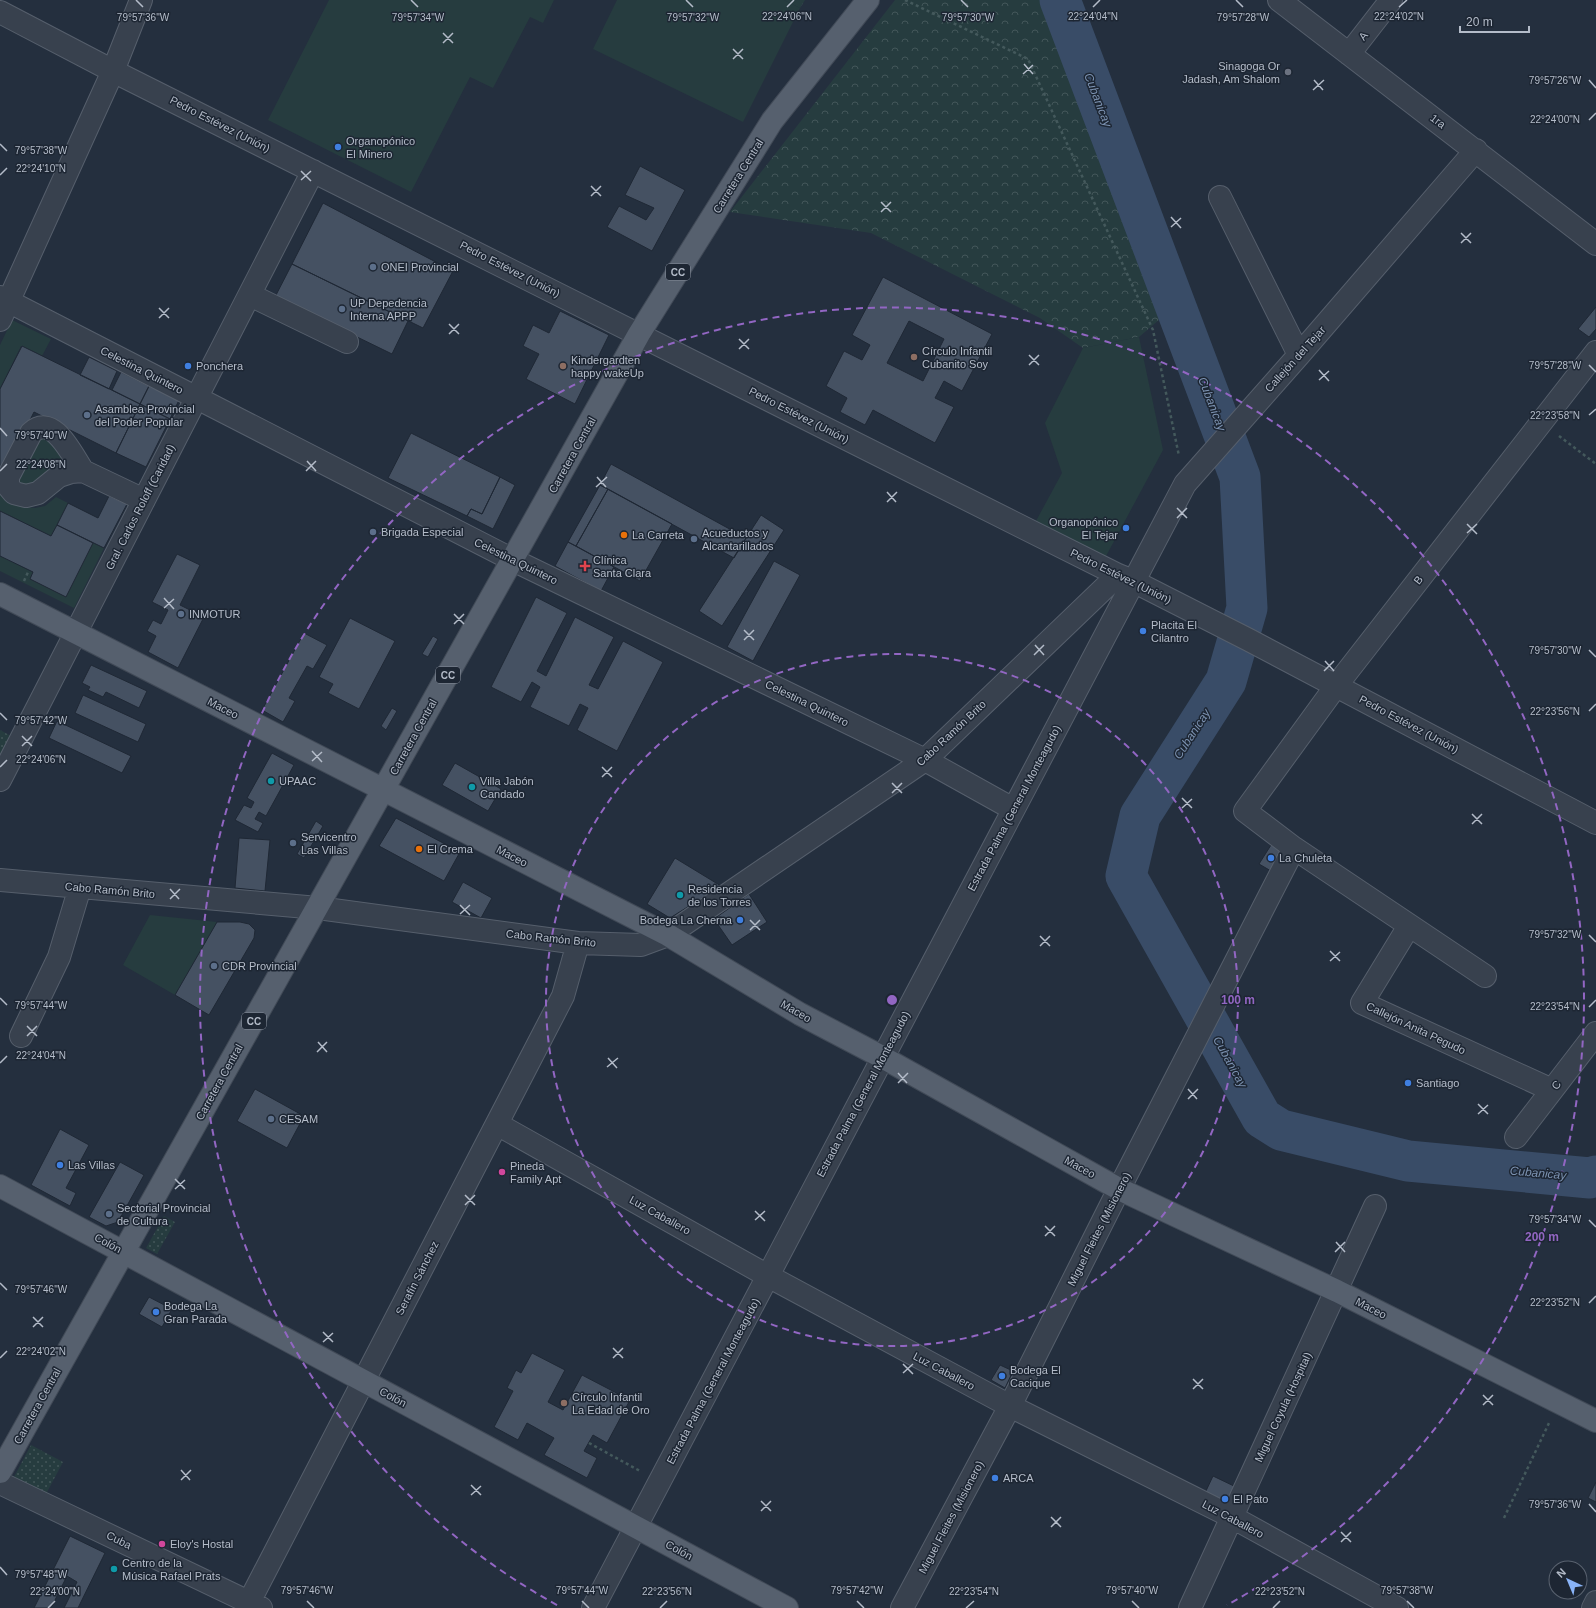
<svg xmlns="http://www.w3.org/2000/svg" width="1596" height="1608" font-family="Helvetica,sans-serif">
<style>
.forest{fill:url(#forest-crowns)}
.park{fill:url(#park-dots)}
.garden{fill:#263c3f}
.lines{fill:none;stroke-linecap:round;stroke-linejoin:round}
.river{stroke:#394c67;stroke-width:41}
.building{fill:#455162;stroke:#1f2835;fill-rule:evenodd}
.minor-casing{stroke:#565f6c;stroke-width:24}
.major-casing{stroke:#414a57;stroke-width:24}
.path{stroke:#44595c;stroke-width:2.5;stroke-dasharray:3 3;stroke-linecap:butt}
.minor{stroke:#38414e;stroke-width:22}
.major{stroke:#56606e;stroke-width:22}
.ticks{fill:none;stroke:#b4bcc9;stroke-width:1.5}
.ring{fill:none;stroke:#9266c3;stroke-width:2;stroke-dasharray:7 5}
.worship-dot{fill:#6b7280;stroke:#1d2633;stroke-width:1.5}
.shop-dot{fill:#3f7fe0;stroke:#1d2633;stroke-width:1.5}
.service-dot{fill:#5c6f8a;stroke:#1d2633;stroke-width:1.5}
.education-dot{fill:#8d6e63;stroke:#1d2633;stroke-width:1.5}
.food-dot{fill:#e8710a;stroke:#1d2633;stroke-width:1.5}
.health-dot{fill:#e0444e;stroke:#1d2633;stroke-width:1.5}
.culture-dot{fill:#0f9aa8;stroke:#1d2633;stroke-width:1.5}
.hotel-dot{fill:#d1479c;stroke:#1d2633;stroke-width:1.5}
.labels{text-anchor:middle;dominant-baseline:central;stroke-width:3;stroke-linejoin:round;paint-order:stroke}
.shield{fill:#1d2633;stroke:#878f9c;stroke-width:1}
.shield-label{font-size:10px;font-weight:bold;fill:#b4bcc9}
.street-label{font-size:11px;fill:#b4bcc9;stroke:#1d2633}
.poi-label{font-size:11px;fill:#b4bcc9;stroke:#1d2633;text-anchor:start}
.water-label{font-size:12px;font-style:italic;fill:#7c92b1;stroke:#1d2633}
.ticks-label{font-size:10px;text-anchor:middle;fill:#b4bcc9;stroke:#1d2633;stroke-width:3;stroke-linejoin:round;paint-order:stroke}
.centre{fill:#9266c3;stroke:#1d2633;stroke-width:2}
.ring-label{font-size:12px;text-anchor:middle;font-weight:bold;fill:#9266c3;stroke:#1d2633;stroke-width:3;stroke-linejoin:round;paint-order:stroke}
</style>
<defs>
<pattern id="forest-crowns" width="20" height="18" patternUnits="userSpaceOnUse"><rect width="20" height="18" fill="#263c3f"/><path d="M2 6a3 3 0 1 1 6 0M12 15a3 3 0 1 1 6 0" fill="none" stroke="#435659"/></pattern>
<pattern id="park-dots" width="8" height="8" patternUnits="userSpaceOnUse"><rect width="8" height="8" fill="#263c3f"/><path d="M2 2h.1M6 6h.1" fill="none" stroke="#435659" stroke-width="1.8" stroke-linecap="round"/></pattern>
</defs>
<rect width="100%" height="100%" fill="#242f3e"/>
<path class="forest" d="M784 0H805L800 8Z
M895 0H1051L1167 313 1139 337 1083 348 1040 318 871 233 730 212Z"/>
<path class="park" d="M0 730 13 737 0 763Z
M164 1216 175 1222 157 1254 146 1248Z
M31 1445 63 1462 46 1494 14 1477Z"/>
<path class="garden" d="M329 0H554L543 23 530 17 493 88 470 77 411 192 268 120Z
M617 0H784L800 8 743 122 593 49Z
M12 320 51 339 42 356 21 346 0 389V345Z
M1139 337 1163 450 1105 558 1036 521 1062 473 1045 423 1083 348Z
M43 434 74 467 33 488 15 483Z
M0 481 8 499 19 506 35 508 45 506 56 497 68 503 51 536 0 511Z
M93 543 104 548 74 608 0 571V556L33 572 30 579 66 597Z
M150 915 217 922 175 995 123 965Z"/>
<g class="lines">
<path class="river" d="M1060 0 1240 477 1247 608 1226 681 1140 816 1126 876 1262 1118 1281 1130 1408 1161 1590 1178 1596 1176"/>
</g>
<path class="building" d="M640 166 685 190 652 251 607 227 619 206 646 220 654 208 625 195Z
M323 203 453 271 423 328 292 264Z
M292 264 408 321 392 354 275 297Z
M883 277 992 334 962 391 944 381 935 398 954 407 935 443 873 410 865 425 840 412 847 398 826 386 844 351 862 360 870 345 852 335ZM909 321 944 339 923 381 887 363Z
M1596 307V329L1589 337 1578 329Z
M560 311 609 335 575 404 526 379 539 354 523 346 533 325 549 333Z
M22 346 140 404 116 453 34 412 0 480V389Z
M89 357 117 371 109 389 80 375Z
M121 372 149 386 140 404 112 390Z
M149 386 179 400 170 419 140 404Z
M140 404 170 419 146 467 116 453Z
M411 433 500 477 482 514 471 509 467 516 388 478Z
M611 464 746 538 734 558 600 485Z
M500 477 515 485 493 529 467 516 471 509 482 514Z
M600 485 608 489 576 546 568 542Z
M608 489 672 524 640 581 576 546Z
M109 496 127 504 104 548 57 525 68 503 98 518Z
M0 511 51 536 57 525 93 543 66 597 30 579 33 572 0 556Z
M761 515 784 530 722 626 699 611Z
M568 542 614 567 601 591 555 566Z
M177 554 200 565 180 605 204 617 178 668 148 652 156 636 147 631 153 620 161 624 168 610 152 602Z
M774 561 800 575 753 661 727 647Z
M536 597 567 613 537 671 546 676 575 617 614 637 589 685 598 689 623 641 663 662 617 751 577 730 588 708 580 704 569 726 530 707 540 687 532 682 521 702 491 687Z
M350 618 395 641 359 709 328 693 333 684 319 677Z
M304 633 327 645 313 669 307 666 289 698 295 701 283 722 262 710Z
M433 636 438 639 428 657 422 654Z
M91 665 147 691 139 708 106 692 103 697 88 690 90 687 82 683Z
M83 695 146 724 138 742 75 713Z
M392 708 397 711 386 730 381 726Z
M57 721 131 756 122 773 49 738Z
M272 753 294 765 266 816 259 812 255 819 263 823 258 832 235 820 244 805 251 808 254 802 247 798Z
M455 763 501 789 488 811 442 785Z
M396 818 460 852 444 881 379 846Z
M316 821 323 826 304 858 297 854Z
M239 838 270 840 265 891 235 888Z
M1271 845 1283 852 1271 871 1259 864Z
M675 858 721 886 670 918 647 904Z
M463 882 492 898 481 918 452 902Z
M749 894 767 922 732 945 714 919Z
M217 922H240L249 924 255 930 254 938 209 1015 175 995Z
M255 1089 304 1116 287 1148 237 1121Z
M60 1129 89 1145 66 1188 76 1193 70 1206 31 1185Z
M120 1162 144 1175 118 1222 106 1226 89 1217Z
M149 1297 172 1309 162 1327 139 1314Z
M532 1353 565 1370 548 1402 563 1410 582 1375 630 1400 607 1443 593 1435 584 1451 597 1458 587 1478 544 1455 554 1438 527 1423 518 1440 494 1427 513 1391 507 1388 516 1370 521 1373Z
M1000 1365 1013 1371 1005 1388 991 1380Z
M1213 1476 1236 1487 1228 1504 1205 1493Z
M1596 1482V1502L1588 1498Z
M70 1536 105 1553 78 1608H64L77 1582 67 1576 51 1608H34Z"/>
<g class="lines">
<g class="minor-casing">
<path id="minor" d="M1279 0 1596 244
M0 12 113 71 1118 575 1133 581 1249 640 1596 823
M1349 54 1391 0
M1220 197 1299 355
M250 295 347 342
M0 297 513 560 925 760 1013 809
M0 320 113 71 141 0
M83 471C72 455 53 412 31 433L8 477V486L14 493 26 496 38 493 59 476 71 472 83 471 144 500
M0 780 313 171
M0 880 318 908 578 943 641 945 668 935 925 760 1118 575
M1409 926 1362 1003 1552 1090
M1485 976 1294 848 1245 811 1336 686 1596 352
M21 1036 59 957 80 887
M497 1124 768 1276 1010 1406 1232 1517 1397 1608
M1516 1137 1596 1033
M0 1483 261 1608
M246 1608 563 996 578 943
M593 1608 1185 484 1299 355 1476 150
M902 1608 1010 1406 1119 1189 1294 848
M1190 1608 1375 1206
M1593 1608 1596 1602"/>
</g>
<g class="major-casing">
<path id="major" d="M0 594 668 935 800 1014 882 1057 1119 1189 1337 1291 1596 1421
M0 1186 787 1608
M0 1472 639 334 772 121 868 0"/>
</g>
<path class="path" d="M905 0 1028 59 1153 330 1179 456
M1559 436 1596 464
M24 581 29 570
M589 1443 640 1471
M1504 1518 1549 1423"/>
<use href="#minor" class="minor"/>
<use href="#major" class="major"/>
</g>
<path class="ticks" d="M136 0 143 7M411 0 418 7M686 0 693 7M961 0 968 7M1236 0 1243 7M787 7 794 0M1093 7 1100 0M1399 7 1407 0M443 33 453 43M443 43 453 33M733 49 743 59M733 59 743 49M1024 64 1033 74M1023 74 1033 65M1314 80 1323 90M1589 80 1596 88M1313 90 1324 80M1589 120 1596 113M0 144 7 151M301 171 311 181M0 175 7 168M301 180 311 171M591 186 601 196M591 196 601 186M881 202 891 212M881 212 891 202M1171 217 1181 228M1171 227 1181 218M1461 233 1471 243M1461 243 1471 233M159 308 169 318M159 318 169 308M449 324 459 334M449 334 459 324M739 339 749 349M739 349 749 339M1029 355 1039 365M1029 365 1039 355M1589 365 1596 372M1319 370 1329 381M1319 380 1329 371M1589 415 1596 409M0 428 7 436M307 461 316 471M0 471 7 464M306 471 316 461M597 477 606 487M596 487 607 477M887 492 896 502M887 502 897 492M1177 508 1187 518M1177 518 1187 508M1467 524 1477 534M1467 533 1477 524M164 598 174 609M164 608 174 599M454 614 464 624M454 624 464 614M744 630 754 640M744 640 754 630M1035 645 1044 655M1589 650 1596 657M1034 655 1044 645M1325 661 1334 671M1324 671 1334 661M1589 711 1596 704M0 713 7 720M22 736 32 746M22 746 32 736M312 751 322 762M312 761 322 752M0 767 7 760M602 767 612 777M602 777 612 767M892 783 902 793M892 793 902 783M1182 798 1192 808M1182 808 1192 799M1472 814 1482 824M1472 824 1482 814M170 889 179 899M170 899 180 889M460 905 470 915M460 914 470 905M750 920 760 930M750 930 760 920M1589 935 1596 942M1040 936 1050 946M1040 946 1050 936M1330 951 1340 961M1330 961 1340 952M0 998 7 1005M1589 1007 1596 1000M27 1026 37 1036M27 1036 37 1026M318 1042 327 1052M317 1052 327 1042M608 1058 617 1068M0 1063 7 1056M607 1067 618 1058M898 1073 907 1083M898 1083 908 1073M1188 1089 1197 1099M1188 1099 1198 1089M1478 1104 1488 1114M1478 1114 1488 1105M175 1179 185 1189M175 1189 185 1180M465 1195 475 1205M465 1205 475 1195M755 1211 765 1221M755 1220 765 1211M1589 1220 1596 1227M1045 1226 1055 1236M1045 1236 1055 1226M1336 1242 1345 1252M1335 1252 1345 1242M0 1283 7 1290M1589 1303 1596 1296M33 1317 43 1327M33 1327 43 1317M323 1332 333 1342M323 1342 333 1333M613 1348 623 1358M0 1358 7 1351M613 1358 623 1348M903 1364 913 1374M903 1373 913 1364M1193 1379 1203 1389M1193 1389 1203 1379M1483 1395 1493 1405M1483 1405 1493 1395M181 1470 190 1480M181 1480 191 1470M471 1485 481 1495M471 1495 481 1486M761 1501 771 1511M1589 1504 1596 1512M761 1511 771 1501M1051 1517 1061 1527M1051 1527 1061 1517M1341 1532 1351 1542M1341 1542 1351 1532M0 1567 7 1575M307 1601 314 1608M582 1601 589 1608M857 1601 864 1608M1132 1601 1139 1608M1407 1601 1414 1608M48 1608 55 1601M660 1608 667 1601M966 1608 974 1601M1273 1608 1280 1601"/>
<g class="ring">
<circle cx="892" cy="1000" r="346"/>
<path d="M557 1605A692 692 0 1 1 1227 1605"/>
</g>
<circle class="worship-dot" cx="1288" cy="72" r="4"/>
<g class="shop-dot">
<circle cx="338" cy="147" r="4"/>
<circle cx="188" cy="366" r="4"/>
<circle cx="1126" cy="528" r="4"/>
<circle cx="1143" cy="631" r="4"/>
<circle cx="1271" cy="858" r="4"/>
<circle cx="740" cy="920" r="4"/>
<circle cx="1408" cy="1083" r="4"/>
<circle cx="60" cy="1165" r="4"/>
<circle cx="156" cy="1312" r="4"/>
<circle cx="1002" cy="1376" r="4"/>
<circle cx="995" cy="1478" r="4"/>
<circle cx="1225" cy="1499" r="4"/>
</g>
<g class="service-dot">
<circle cx="373" cy="267" r="4"/>
<circle cx="342" cy="309" r="4"/>
<circle cx="87" cy="415" r="4"/>
<circle cx="373" cy="532" r="4"/>
<circle cx="694" cy="539" r="4"/>
<circle cx="181" cy="614" r="4"/>
<circle cx="293" cy="843" r="4"/>
<circle cx="214" cy="966" r="4"/>
<circle cx="271" cy="1119" r="4"/>
<circle cx="109" cy="1214" r="4"/>
</g>
<g class="education-dot">
<circle cx="914" cy="357" r="4"/>
<circle cx="563" cy="366" r="4"/>
<circle cx="564" cy="1403" r="4"/>
</g>
<g class="food-dot">
<circle cx="624" cy="535" r="4"/>
<circle cx="419" cy="849" r="4"/>
</g>
<path class="health-dot" d="M583 560h4v4h4v4h-4v4h-4v-4h-4v-4h4z"/>
<g class="culture-dot">
<circle cx="271" cy="781" r="4"/>
<circle cx="472" cy="787" r="4"/>
<circle cx="680" cy="895" r="4"/>
<circle cx="114" cy="1569" r="4"/>
</g>
<g class="hotel-dot">
<circle cx="502" cy="1172" r="4"/>
<circle cx="162" cy="1544" r="4"/>
</g>
<g class="labels">
<g class="shield">
<rect x="666" y="264" width="24" height="16" rx="3"/>
<rect x="436" y="667" width="24" height="16" rx="3"/>
<rect x="242" y="1013" width="24" height="16" rx="3"/>
</g>
<g class="shield-label">
<text x="678" y="272">CC</text>
<text x="448" y="675">CC</text>
<text x="254" y="1021">CC</text>
</g>
<g class="street-label">
<text transform="translate(1363 36) rotate(-52)">A</text>
<text transform="translate(1438 121) rotate(37)">1ra</text>
<text transform="translate(220 124) rotate(27)">Pedro Estévez (Unión)</text>
<text transform="translate(738 176) rotate(-58)">Carretera Central</text>
<text transform="translate(510 269) rotate(27)">Pedro Estévez (Unión)</text>
<text transform="translate(1295 359) rotate(-48)">Callejón del Tejar</text>
<text transform="translate(142 370) rotate(27)">Celestina Quintero</text>
<text transform="translate(799 415) rotate(27)">Pedro Estévez (Unión)</text>
<text transform="translate(572 455) rotate(-61)">Carretera Central</text>
<text transform="translate(140 507) rotate(-63)">Gral. Carlos Roloff (Caridad)</text>
<text transform="translate(516 561) rotate(26)">Celestina Quintero</text>
<text transform="translate(1121 576) rotate(26)">Pedro Estévez (Unión)</text>
<text transform="translate(1418 580) rotate(-52)">B</text>
<text transform="translate(807 703) rotate(26)">Celestina Quintero</text>
<text transform="translate(223 708) rotate(27)">Maceo</text>
<text transform="translate(1409 724) rotate(28)">Pedro Estévez (Unión)</text>
<text transform="translate(951 733) rotate(-43)">Cabo Ramón Brito</text>
<text transform="translate(413 737) rotate(-61)">Carretera Central</text>
<text transform="translate(1014 808) rotate(-62)">Estrada Palma (General Monteagudo)</text>
<text transform="translate(512 856) rotate(27)">Maceo</text>
<text transform="translate(110 890) rotate(5)">Cabo Ramón Brito</text>
<text transform="translate(551 938) rotate(6)">Cabo Ramón Brito</text>
<text transform="translate(796 1011) rotate(30)">Maceo</text>
<text transform="translate(1416 1028) rotate(25)">Callejón Anita Pegudo</text>
<text transform="translate(219 1082) rotate(-61)">Carretera Central</text>
<text transform="translate(1556 1085) rotate(-52)">C</text>
<text transform="translate(863 1094) rotate(-62)">Estrada Palma (General Monteagudo)</text>
<text transform="translate(1080 1167) rotate(29)">Maceo</text>
<text transform="translate(660 1215) rotate(29)">Luz Caballero</text>
<text transform="translate(1099 1229) rotate(-63)">Miguel Fleites (Misionero)</text>
<text transform="translate(108 1243) rotate(28)">Colón</text>
<text transform="translate(417 1278) rotate(-63)">Serafín Sánchez</text>
<text transform="translate(1371 1308) rotate(27)">Maceo</text>
<text transform="translate(944 1371) rotate(28)">Luz Caballero</text>
<text transform="translate(713 1381) rotate(-62)">Estrada Palma (General Monteagudo)</text>
<text transform="translate(393 1397) rotate(28)">Colón</text>
<text transform="translate(37 1406) rotate(-61)">Carretera Central</text>
<text transform="translate(1283 1407) rotate(-65)">Miguel Coyula (Hospital)</text>
<text transform="translate(951 1517) rotate(-62)">Miguel Fleites (Misionero)</text>
<text transform="translate(1233 1519) rotate(28)">Luz Caballero</text>
<text transform="translate(119 1540) rotate(26)">Cuba</text>
<text transform="translate(679 1550) rotate(28)">Colón</text>
</g>
<g class="poi-label">
<text x="1280" y="66" text-anchor="end">Sinagoga Or<tspan x="1280" dy="13">Jadash, Am Shalom</tspan></text>
<text x="346" y="141">Organopónico<tspan x="346" dy="13">El Minero</tspan></text>
<text x="381" y="267">ONEI Provincial</text>
<text x="350" y="303">UP Depedencia<tspan x="350" dy="13">Interna APPP</tspan></text>
<text x="922" y="351">Círculo Infantil<tspan x="922" dy="13">Cubanito Soy</tspan></text>
<text x="571" y="360">Kindergardten<tspan x="571" dy="13">happy wakeUp</tspan></text>
<text x="196" y="366">Ponchera</text>
<text x="95" y="409">Asamblea Provincial<tspan x="95" dy="13">del Poder Popular</tspan></text>
<text x="1118" y="522" text-anchor="end">Organopónico<tspan x="1118" dy="13">El Tejar</tspan></text>
<text x="381" y="532">Brigada Especial</text>
<text x="702" y="533">Acueductos y<tspan x="702" dy="13">Alcantarillados</tspan></text>
<text x="632" y="535">La Carreta</text>
<text x="593" y="560">Clínica<tspan x="593" dy="13">Santa Clara</tspan></text>
<text x="189" y="614">INMOTUR</text>
<text x="1151" y="625">Placita El<tspan x="1151" dy="13">Cilantro</tspan></text>
<text x="279" y="781">UPAAC</text>
<text x="480" y="781">Villa Jabón<tspan x="480" dy="13">Candado</tspan></text>
<text x="301" y="837">Servicentro<tspan x="301" dy="13">Las Villas</tspan></text>
<text x="427" y="849">El Crema</text>
<text x="1279" y="858">La Chuleta</text>
<text x="688" y="889">Residencia<tspan x="688" dy="13">de los Torres</tspan></text>
<text x="732" y="920" text-anchor="end">Bodega La Cherna</text>
<text x="222" y="966">CDR Provincial</text>
<text x="1416" y="1083">Santiago</text>
<text x="279" y="1119">CESAM</text>
<text x="68" y="1165">Las Villas</text>
<text x="510" y="1166">Pineda<tspan x="510" dy="13">Family Apt</tspan></text>
<text x="117" y="1208">Sectorial Provincial<tspan x="117" dy="13">de Cultura</tspan></text>
<text x="164" y="1306">Bodega La<tspan x="164" dy="13">Gran Parada</tspan></text>
<text x="1010" y="1370">Bodega El<tspan x="1010" dy="13">Cacique</tspan></text>
<text x="572" y="1397">Círculo Infantil<tspan x="572" dy="13">La Edad de Oro</tspan></text>
<text x="1003" y="1478">ARCA</text>
<text x="1233" y="1499">El Pato</text>
<text x="170" y="1544">Eloy's Hostal</text>
<text x="122" y="1563">Centro de la<tspan x="122" dy="13">Música Rafael Prats</tspan></text>
</g>
<g class="water-label">
<text transform="translate(1098 100) rotate(69)">Cubanicay</text>
<text transform="translate(1212 404) rotate(69)">Cubanicay</text>
<text transform="translate(1192 734) rotate(-57)">Cubanicay</text>
<text transform="translate(1230 1062) rotate(61)">Cubanicay</text>
<text transform="translate(1538 1173) rotate(5)">Cubanicay</text>
</g>
</g>
<g class="ticks-label">
<text x="787" y="20">22°24'06"N</text>
<text x="1093" y="20">22°24'04"N</text>
<text x="1399" y="20">22°24'02"N</text>
<text x="693" y="21">79°57'32"W</text>
<text x="143" y="21">79°57'36"W</text>
<text x="418" y="21">79°57'34"W</text>
<text x="968" y="21">79°57'30"W</text>
<text x="1243" y="21">79°57'28"W</text>
<text x="1555" y="84">79°57'26"W</text>
<text x="1555" y="123">22°24'00"N</text>
<text x="41" y="154">79°57'38"W</text>
<text x="41" y="172">22°24'10"N</text>
<text x="1555" y="369">79°57'28"W</text>
<text x="1555" y="419">22°23'58"N</text>
<text x="41" y="439">79°57'40"W</text>
<text x="41" y="468">22°24'08"N</text>
<text x="1555" y="654">79°57'30"W</text>
<text x="1555" y="715">22°23'56"N</text>
<text x="41" y="724">79°57'42"W</text>
<text x="41" y="763">22°24'06"N</text>
<text x="1555" y="938">79°57'32"W</text>
<text x="41" y="1009">79°57'44"W</text>
<text x="1555" y="1010">22°23'54"N</text>
<text x="41" y="1059">22°24'04"N</text>
<text x="1555" y="1223">79°57'34"W</text>
<text x="41" y="1293">79°57'46"W</text>
<text x="1555" y="1306">22°23'52"N</text>
<text x="41" y="1355">22°24'02"N</text>
<text x="1555" y="1508">79°57'36"W</text>
<text x="41" y="1578">79°57'48"W</text>
<text x="307" y="1594">79°57'46"W</text>
<text x="582" y="1594">79°57'44"W</text>
<text x="857" y="1594">79°57'42"W</text>
<text x="1132" y="1594">79°57'40"W</text>
<text x="1407" y="1594">79°57'38"W</text>
<text x="55" y="1595">22°24'00"N</text>
<text x="667" y="1595">22°23'56"N</text>
<text x="974" y="1595">22°23'54"N</text>
<text x="1280" y="1595">22°23'52"N</text>
</g>
<circle cx="892" cy="1000" r="6" class="centre"/>
<g class="ring-label">
<text x="1238" y="1004">100 m</text>
<text x="1542" y="1241">200 m</text>
</g>
<g transform="translate(1568 1580) rotate(316)"><circle r="19" fill="#1d2633" stroke="#59626f"/>
<path d="M0-3L7 15L0 10L-7 15Z" fill="#8ab4f8"/>
<text y="-6" font-size="11" font-weight="bold" text-anchor="middle" fill="#b4bcc9">N</text>
</g>
<path d="M1460 26v6h69v-6" fill="none" stroke="#b4bcc9" stroke-width="2"/>
<text x="1466" y="26" font-size="12" fill="#b4bcc9" stroke="#1d2633" stroke-width="3" paint-order="stroke">20 m</text>
</svg>
